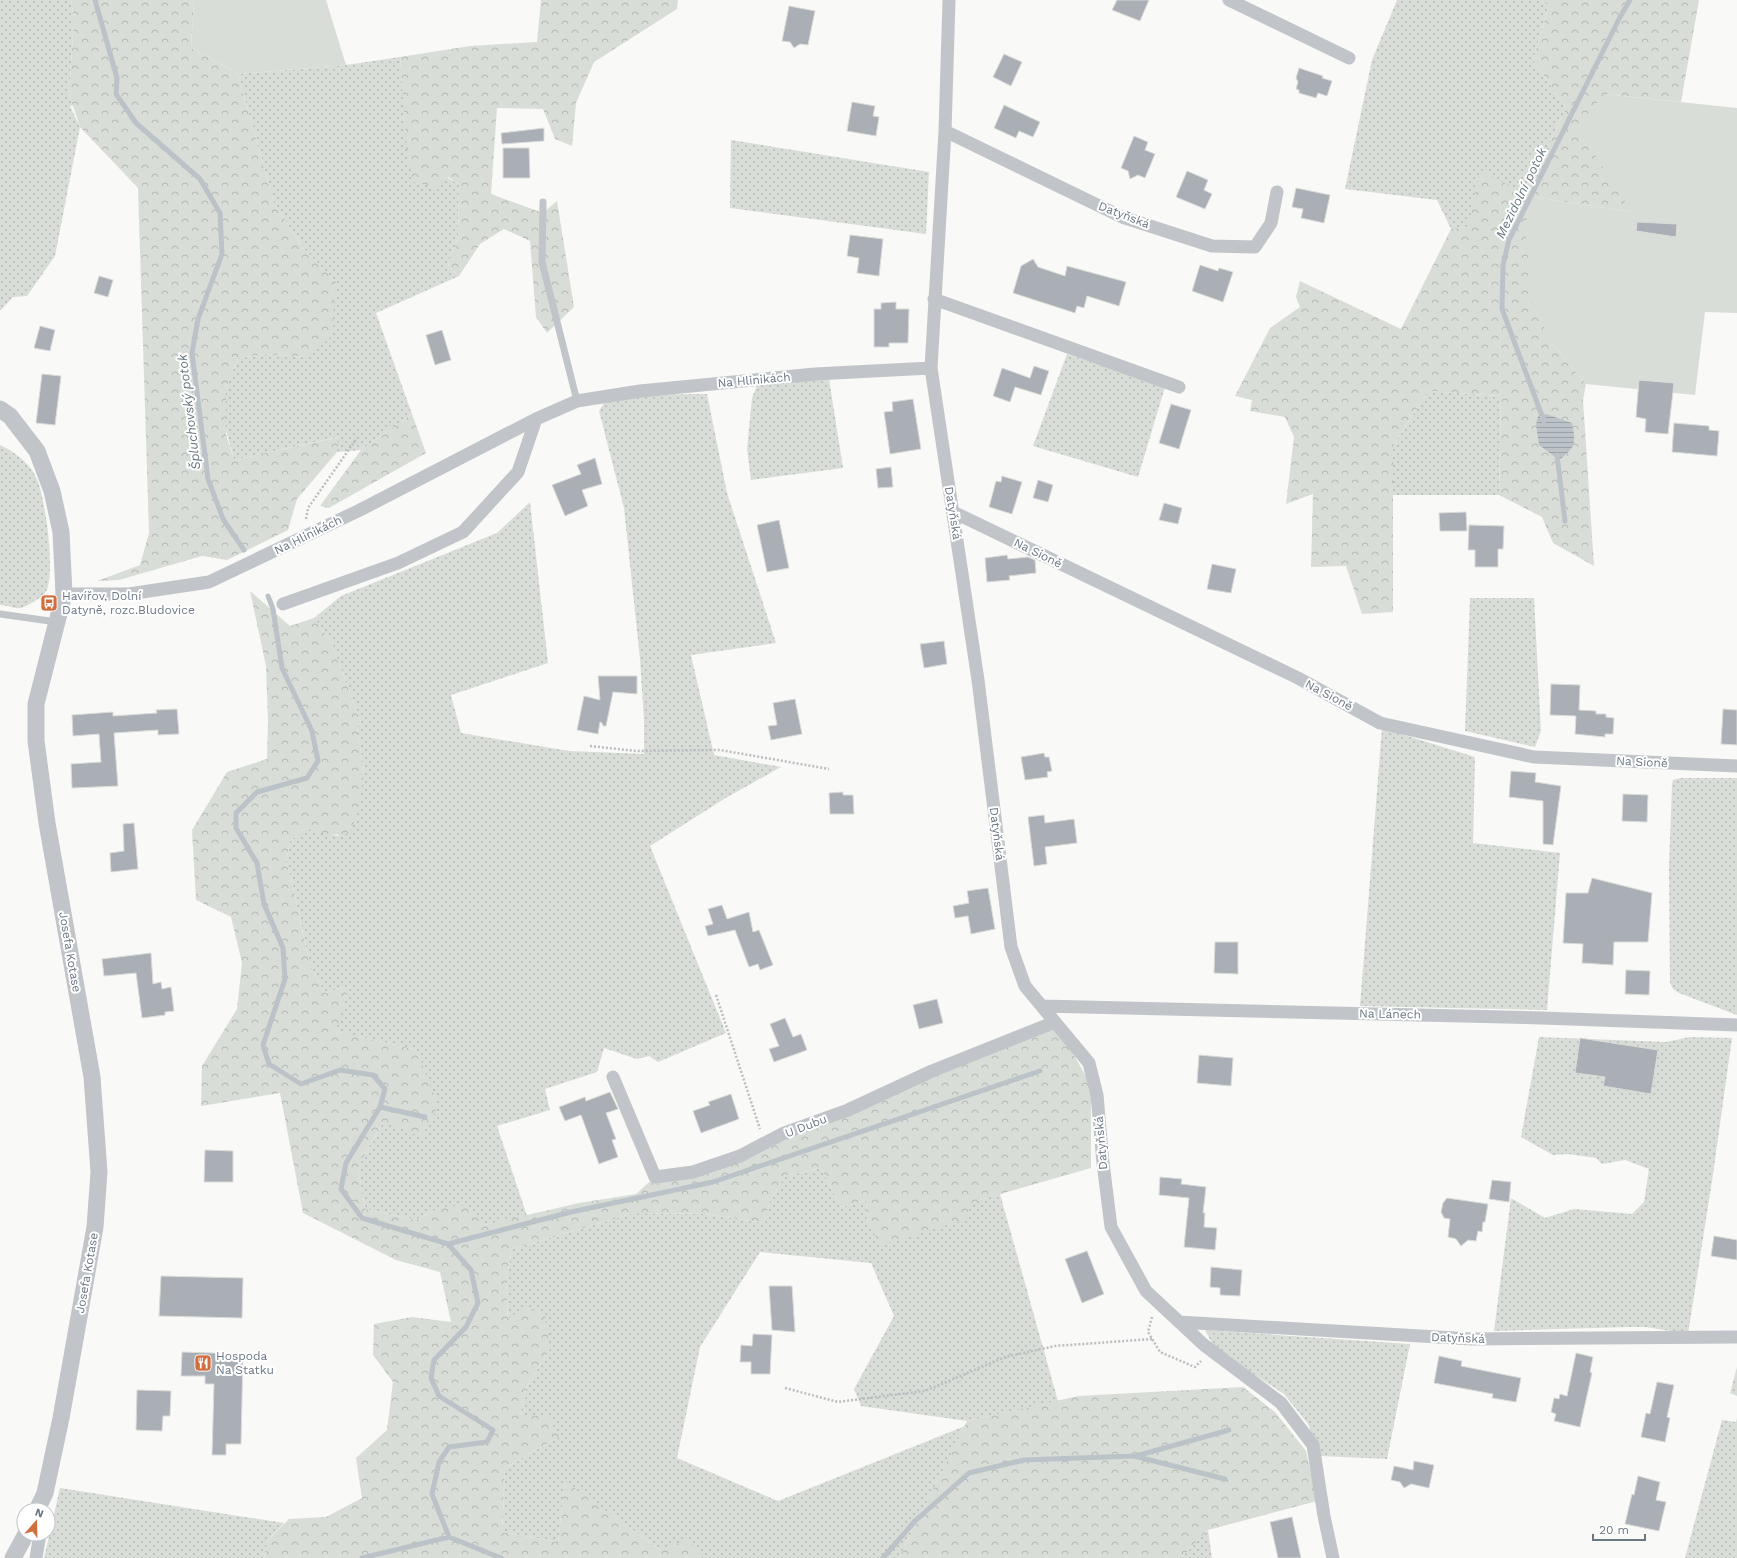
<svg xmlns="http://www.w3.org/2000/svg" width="1737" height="1558" font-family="'Work Sans',sans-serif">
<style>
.grass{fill:url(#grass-dots)}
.forest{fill:url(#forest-crowns)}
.garden{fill:#d9ddd7}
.water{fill:url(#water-rules)}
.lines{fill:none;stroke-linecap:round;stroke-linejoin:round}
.stream{stroke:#bbc3c8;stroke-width:5}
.building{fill:#a9afb5;stroke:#dbdbd9}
.path{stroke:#bbbdc0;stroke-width:2.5;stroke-dasharray:2 2;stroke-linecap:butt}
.service{stroke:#c1c4c8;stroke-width:7}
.minor{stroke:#c1c4c8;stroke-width:13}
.tertiary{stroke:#c1c4c8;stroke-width:17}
.labels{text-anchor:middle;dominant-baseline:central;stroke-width:4;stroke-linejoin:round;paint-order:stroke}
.street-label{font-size:12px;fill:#6b7785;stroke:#fff}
.poi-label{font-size:12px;fill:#6b7785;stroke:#fff;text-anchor:start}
.water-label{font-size:13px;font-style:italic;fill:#67777f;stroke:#fff}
</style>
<defs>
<pattern id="grass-dots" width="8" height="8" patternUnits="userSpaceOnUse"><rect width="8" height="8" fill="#d9ddd7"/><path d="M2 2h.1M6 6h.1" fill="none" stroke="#b4b8b4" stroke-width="1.8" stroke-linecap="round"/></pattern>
<pattern id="forest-crowns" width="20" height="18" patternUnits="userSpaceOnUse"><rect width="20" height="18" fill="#d9ddd7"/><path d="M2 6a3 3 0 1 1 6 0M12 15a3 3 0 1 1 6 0" fill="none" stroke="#b4b8b4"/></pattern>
<pattern id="water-rules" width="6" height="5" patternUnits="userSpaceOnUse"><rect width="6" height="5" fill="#bbc3c8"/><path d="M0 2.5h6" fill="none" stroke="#9ca3a8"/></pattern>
</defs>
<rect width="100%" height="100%" fill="#f9f9f7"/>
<path class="grass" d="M0 0H71L74 20 69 94 73 106H70L80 127 55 256 27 296 13 297 0 311Z
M1397 0H1538L1549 5 1533 60 1566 108 1525 194 1468 227 1451 229 1437 200 1345 189 1372 60Z
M400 57 408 157 459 184 458 237 448 265 459 276 376 313 412 414 361 450 337 452 338 437 234 460 226 430V389L238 358 264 354 306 357 336 282 304 249 274 203 238 74 346 65Z
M731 140 929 172 926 234 730 208Z
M1067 354 1165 387 1138 477 1033 446Z
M829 379 843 468 751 480 747 449 752 398 758 383Z
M1428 391 1501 396 1499 495H1393V446Z
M707 394 727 493 776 643 691 655 714 755 781 767 724 799 650 846 726 1033 658 1062 649 1056 637 1059 604 1048 597 1072 545 1089 550 1110 497 1126 527 1216 484 1225 442 1207 416 1220 365 1209 358 1167 383 1122 417 1050 335 1031 350 986 325 993 310 965 291 878 286 862 290 841 306 828 338 836 364 771 357 727 361 722 331 642 314 618 341 596 497 533 530 502 548 663 451 695 461 733 569 751 644 754V720L640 659 624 508 599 411 609 395Z
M0 445C14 452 29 462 36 477 45 494 57 579 45 593 41 598 27 606 21 608 16 609 6 605 0 605Z
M1470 598H1534L1541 731 1535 747 1465 731Z
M1382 728 1475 757 1473 843 1560 853 1547 1010 1360 1006Z
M1680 778H1737V1015L1679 993 1673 989 1670 983 1669 869 1672 784 1673 780Z
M1539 1037 1666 1042 1690 1037 1732 1038 1712 1181 1688 1334 1646 1327H1630L1494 1331 1511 1198 1545 1218 1574 1209 1632 1214 1644 1202 1649 1169 1625 1160 1602 1164 1596 1158 1568 1154 1553 1155 1521 1137Z
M821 1168 841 1207 866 1201 868 1224 973 1202 1000 1194 1058 1401 967 1421 861 1406 854 1389 894 1316 871 1263 760 1252 700 1347 677 1458 778 1501 965 1426 899 1558H672L565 1482 558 1542 502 1532 505 1468 560 1436 521 1415 526 1389 550 1348 508 1320 506 1281 512 1249 634 1213 705 1214 764 1223 770 1201 785 1176Z
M1205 1330 1410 1344 1387 1459 1321 1456 1308 1424 1284 1394 1215 1349Z
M1737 1367V1396L1730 1393Z
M1737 1418V1558H1685L1722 1420 1736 1422Z
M60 1488 284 1523 268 1540 264 1558H44Z
M1208 1530 1212 1558H1181Z"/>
<path class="forest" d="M71 0H194L191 48 238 74 274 203 304 249 336 282 331 337 306 357 264 354 238 358 226 389V434L234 460 339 437 337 452 297 499 288 530 227 560 202 556 119 580 97 581 140 565 149 533 138 188 80 127 69 94 74 20Z
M541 0H678L677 9 594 62 576 103 572 146 555 139 543 109 497 108 491 194 543 213 557 201 574 307 547 333 536 317 530 241 504 229 480 244 459 276 448 265 458 237 459 184 448 177 439 188 413 182 407 153 400 57 470 46 537 42Z
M1538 0H1699L1681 102 1604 94 1632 212 1534 197 1552 343 1586 384 1583 400 1594 566 1553 543 1542 517 1499 495 1501 396 1428 391 1393 446V612L1362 614 1346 566 1311 567 1313 494 1286 504 1294 437 1285 417 1250 411 1252 400 1235 396 1270 328 1300 307 1296 297 1300 281 1401 329 1451 229 1468 227 1480 170 1525 194 1566 108 1533 60 1549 5Z
M412 414 426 453 329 508 320 506 361 450Z
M250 591 290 626 314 618 331 642 361 722 357 727 364 771 359 809 349 834 328 835 306 828 290 841 286 862 291 878 310 965 325 993 350 986 336 1031 417 1050 438 1106 422 1137 383 1122 358 1167 365 1209 416 1220 442 1207 468 1205 484 1225 579 1203 636 1194 655 1177 693 1172 1055 1022 1091 1085V1168L973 1202 964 1220 881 1245 868 1224 866 1201 841 1207 821 1168 785 1176 770 1201 764 1223 705 1214 634 1213 512 1249 506 1281 508 1319 525 1307 545 1313 550 1348 526 1389 521 1415 547 1416 560 1436 505 1468 502 1532 558 1542 565 1481 659 1549 689 1540 702 1558H264L268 1540 289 1519 326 1517 362 1498 356 1458 387 1430 393 1382 373 1355 374 1324 412 1317 451 1322 440 1272 396 1260 303 1213 280 1093 201 1106 202 1066 237 1009 242 963 231 917 196 900 192 830 227 772 267 759 268 720 266 666Z
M1243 1387 1275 1412 1306 1451 1317 1501 1208 1530 1181 1558H899L967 1421 1078 1396Z"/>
<path class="garden" d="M194 0H326L346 65 238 74 191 48Z
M1604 94 1737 108V313L1705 312 1695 395 1586 384 1552 343 1532 302 1525 225 1534 197 1632 212 1577 127Z"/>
<path class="water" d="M1546 414 1572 423C1576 443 1576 447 1559 460L1539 445 1536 425 1538 416Z"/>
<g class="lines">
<path class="stream" d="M95 0 117 78 116 94 136 123 200 179 220 213 222 254 198 319 192 353 208 479 223 519 244 550
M1544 421 1502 309 1503 265 1509 240 1620 17 1630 0
M1557 455 1565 521
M268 596 273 609 282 668 312 731 318 761 307 778 257 792 236 813V828L257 863 264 904 283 948 285 979 263 1045 269 1064 301 1084 340 1070 373 1075 385 1089 380 1107 346 1163 341 1189 362 1218 448 1244 471 1270 478 1303 466 1327 434 1360 431 1378 439 1396 493 1430 487 1442 449 1447 439 1462 432 1494 449 1537 362 1558
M380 1107 425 1117
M448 1244 571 1212 713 1182 1040 1071
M1136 1456 1229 1430
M449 1537 501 1558
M883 1558 915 1521 969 1473 1024 1460 1134 1456 1225 1479"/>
</g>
<path class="building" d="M1117 0H1149L1140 21 1112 10Z
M789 6 815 11 808 45 800 44 794 48 790 42 782 41Z
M1004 54 1022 62 1011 86 993 77Z
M1299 68 1323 76 1322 78 1332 81 1327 96 1318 93 1316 98 1299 93V90L1296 89 1298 82 1296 78Z
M852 102 875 106 873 116 879 117 876 136 847 131Z
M1004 105 1040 122 1033 137 1019 131 1016 138 994 128Z
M544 128V141L502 144 501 133Z
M1134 136 1148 142 1145 150 1155 154 1145 178 1138 175 1130 179 1128 171 1121 168Z
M503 148H529L530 178H503Z
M1187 171 1208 180 1204 190 1212 194 1205 209 1176 197Z
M1296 188 1330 195 1324 223 1301 218 1303 209 1292 207Z
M1637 222 1677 224 1676 237 1636 231Z
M850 235 883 239 879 276 857 273 859 258 847 256Z
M1033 259 1038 267 1065 276 1067 266 1126 282 1119 306 1087 296 1084 308 1077 306 1075 313 1013 293 1021 266Z
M1200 265 1218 271 1219 268 1233 272 1223 302 1192 291Z
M99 276 113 280 108 297 94 293Z
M896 302V309H909L908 343H889V347H874V309H881V303Z
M40 326 55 330 50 351 34 348Z
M442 330 451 360 435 365 426 335Z
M1034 366 1049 371 1041 395 1015 387 1010 402 993 396 1002 368 1030 378Z
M42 374 61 376 55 425 36 423Z
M1639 380 1674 383 1668 434 1645 432 1646 419 1636 417Z
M913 399 921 449 890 454 884 412 893 411 892 402Z
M1171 404 1191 410 1179 449 1159 443Z
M1674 423 1709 426V430L1719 431 1717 456 1672 452Z
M595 458 602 484 582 490 588 506 565 516 552 485 581 474 577 465Z
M891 467 893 487 878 488 876 469Z
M1002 476 1022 482 1012 514 989 507 996 481 1001 482Z
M1038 480 1053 485 1048 502 1033 498Z
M1164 503 1182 508 1178 524 1159 520Z
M1466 512 1467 531H1440L1439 513Z
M779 520 789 568 767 572 757 525Z
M1469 525 1504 526 1503 549H1498V567H1475V550H1468Z
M1007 555 1008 559 1028 557 1035 560 1036 573 1009 576 1010 580 987 582 985 558Z
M1212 564 1236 569 1231 593 1207 589Z
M944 641 947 664 924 668 920 644Z
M598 676H637V694L613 692 606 726H603L602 723 600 722 598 734 577 730 584 696 600 700Z
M1551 684 1580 685 1579 710 1596 711V714H1606V717L1614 718 1613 734H1605V737L1575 734 1576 716 1550 715Z
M795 699 802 734 771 740 768 726 777 725 773 703Z
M177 709 179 734 158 735V730L114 733 118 786 72 788 71 764 101 762 99 734 73 736 72 715 113 712V716L157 713 156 710Z
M1723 709 1737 710V745L1721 744Z
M1044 753 1045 757H1049L1052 771 1047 772 1048 777 1025 780 1021 757Z
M1511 771 1536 773 1535 782 1561 786 1553 845 1543 844V801L1509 797Z
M843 792V795H853L854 814H830L829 793Z
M1623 794 1648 795 1647 822 1622 821Z
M1044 815 1045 823 1074 819 1077 843 1045 847 1047 864 1034 866 1028 817Z
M134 823 138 869 111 872 110 853 124 851 123 824Z
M1592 878 1652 893 1648 942H1614L1613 965 1582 963 1583 944 1563 943 1566 893H1588Z
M988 888 995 929 971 934 968 916 955 918 953 906 969 903 967 891Z
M722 905 727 919 749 912 753 932 759 930 773 965 760 970 758 964 749 967 735 930 708 936 705 926 713 924 708 909Z
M1215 942H1238V974L1214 973Z
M151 953 153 984 161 982 162 989 171 987 174 1011 165 1012V1015L142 1018 136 973 104 976 102 959Z
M1626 970 1650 971 1649 995 1625 994Z
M937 999 943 1023 919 1029 913 1005Z
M785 1018 793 1037 801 1034 807 1050 774 1062 769 1049 779 1046 770 1024Z
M1580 1038 1658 1050 1651 1094 1603 1086 1605 1077 1575 1073Z
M1199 1055 1233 1058 1231 1086 1197 1083Z
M610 1092 618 1109 606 1113 616 1139 612 1140 618 1157 599 1164 581 1115 565 1121 559 1107 585 1097 586 1101Z
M731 1094 739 1119 701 1133 693 1111 710 1105 708 1102Z
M205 1150 233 1151V1182H204Z
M1160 1177 1182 1179 1181 1184 1206 1187 1203 1213H1205L1204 1227 1217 1228 1215 1250 1184 1247 1189 1198 1159 1195Z
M1492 1180 1511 1182 1509 1202 1489 1199Z
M1447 1198 1488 1204 1485 1222H1483L1482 1232 1478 1231 1476 1241 1468 1240 1461 1246 1456 1239 1448 1237 1450 1219 1444 1218 1441 1212 1443 1203Z
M1714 1236 1737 1240V1260L1711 1256Z
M1087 1251 1104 1294 1082 1303 1065 1259Z
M1211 1267 1242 1270 1240 1296 1220 1295V1288L1210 1287Z
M161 1276 243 1278 242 1318 159 1316Z
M769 1286H792L795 1332 772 1330Z
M753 1334 772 1335 770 1374H751V1362H740L741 1345 752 1346Z
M182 1352 243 1354 241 1444H226V1455H212L214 1384H205V1376H181Z
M1576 1353 1593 1357 1590 1372 1592 1373 1580 1427 1554 1421 1556 1414 1551 1412 1554 1398 1559 1399 1560 1394 1567 1396Z
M1439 1356 1462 1361 1461 1366 1521 1378 1516 1402 1492 1398 1493 1394 1434 1383Z
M1657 1382 1674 1385 1667 1417 1670 1418 1665 1442 1641 1437 1646 1413 1650 1414Z
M137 1390 171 1391 170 1416H163L162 1431 136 1430Z
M1414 1461 1434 1465 1429 1488 1411 1484 1404 1488 1400 1482 1391 1480 1394 1466 1413 1470Z
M1638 1476 1660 1482 1656 1500 1666 1502 1659 1531 1625 1524 1632 1494 1634 1495Z
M1292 1517 1301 1558H1278L1270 1522Z"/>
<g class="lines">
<path class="path" d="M306 519 308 508 357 438
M590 746 636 751 720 750 829 769
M716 995 760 1129
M1152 1317 1148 1332 1160 1352 1195 1367 1201 1361
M785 1388 838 1402 925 1391 1005 1357 1055 1346 1152 1339"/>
<path class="service" d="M543 202 542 262 577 401
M0 614 57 622"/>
<path class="minor" d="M949 0 945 131 931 368 978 680 1011 947 1025 986 1089 1063 1097 1095 1103 1163 1111 1227 1146 1291 1204 1345 1281 1403 1313 1445 1324 1516 1333 1558
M1229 0 1349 58
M945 131 1122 217 1212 246 1255 247 1271 223 1277 192
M934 299 1179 387
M953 512 1298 678 1380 723 1534 757 1737 766
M64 594H129L209 582 358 511 536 419 577 401 640 391 815 374 931 368
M283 604 398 563 463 532 518 472 536 419
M1042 1006 1542 1018 1737 1025
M613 1077 655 1177 693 1172 740 1156 784 1133 848 1110 932 1071 1055 1022
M1179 1322 1472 1339 1737 1337
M36 1558 40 1534"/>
<path class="tertiary" d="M0 409 10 416 37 451 52 491 61 532 64 594 36 704V741L47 823 92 1077 99 1172 95 1227 61 1418 45 1493 37 1510
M13 1558 26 1534"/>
</g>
<defs>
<g id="bus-square" transform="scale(0.9)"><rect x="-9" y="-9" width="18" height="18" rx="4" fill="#d26d3e" stroke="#fff"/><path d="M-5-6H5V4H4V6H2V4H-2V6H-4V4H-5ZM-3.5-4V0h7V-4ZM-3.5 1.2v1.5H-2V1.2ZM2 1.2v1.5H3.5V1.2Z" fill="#fff"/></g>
<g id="restaurant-square" transform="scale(0.9)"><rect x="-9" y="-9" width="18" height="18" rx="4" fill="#d26d3e" stroke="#fff"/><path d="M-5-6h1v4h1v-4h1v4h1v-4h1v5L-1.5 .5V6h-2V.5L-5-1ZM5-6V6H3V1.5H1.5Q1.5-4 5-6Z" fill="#fff"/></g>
</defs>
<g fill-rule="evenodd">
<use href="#bus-square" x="49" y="603"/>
<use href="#restaurant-square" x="203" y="1363"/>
</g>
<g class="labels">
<g class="street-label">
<text transform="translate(1124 215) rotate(21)">Datyňská</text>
<text transform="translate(754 380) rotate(-5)">Na Hlinikách</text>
<text transform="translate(953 513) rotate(81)">Datyňská</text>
<text transform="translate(308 535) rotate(-26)">Na Hlinikách</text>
<text transform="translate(1038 553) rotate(26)">Na Sioně</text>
<text transform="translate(1329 695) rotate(28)">Na Sioně</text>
<text transform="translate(1642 762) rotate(3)">Na Sioně</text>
<text transform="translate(997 834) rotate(83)">Datyňská</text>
<text transform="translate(70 952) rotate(80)">Josefa Kotase</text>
<text transform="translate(1390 1014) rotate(1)">Na Lánech</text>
<text transform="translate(806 1126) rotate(-21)">U Dubu</text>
<text transform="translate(1101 1143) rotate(-95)">Datyňská</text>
<text transform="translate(87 1273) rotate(-80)">Josefa Kotase</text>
<text transform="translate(1458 1338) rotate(2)">Datyňská</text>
</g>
<g class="poi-label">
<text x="62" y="596">Havířov, Dolní<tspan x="62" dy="14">Datyně, rozc.Bludovice</tspan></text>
<text x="216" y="1356">Hospoda<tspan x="216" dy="14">Na Statku</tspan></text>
</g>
<g class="water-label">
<text transform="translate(1521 193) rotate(-64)">Mezidolní potok</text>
<text transform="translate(189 412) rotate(-97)">Špluchovský potok</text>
</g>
</g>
<g transform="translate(36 1522) rotate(20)"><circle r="19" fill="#ffffff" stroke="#c4c9ce"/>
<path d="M0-3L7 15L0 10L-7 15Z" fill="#d26d3e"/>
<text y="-6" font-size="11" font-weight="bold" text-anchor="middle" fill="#6b7785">N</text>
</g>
<path d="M1593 1534v6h52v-6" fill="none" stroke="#6b7785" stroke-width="2"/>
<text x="1599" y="1534" font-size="12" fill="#6b7785" stroke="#ffffff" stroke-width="3" paint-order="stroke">20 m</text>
</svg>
